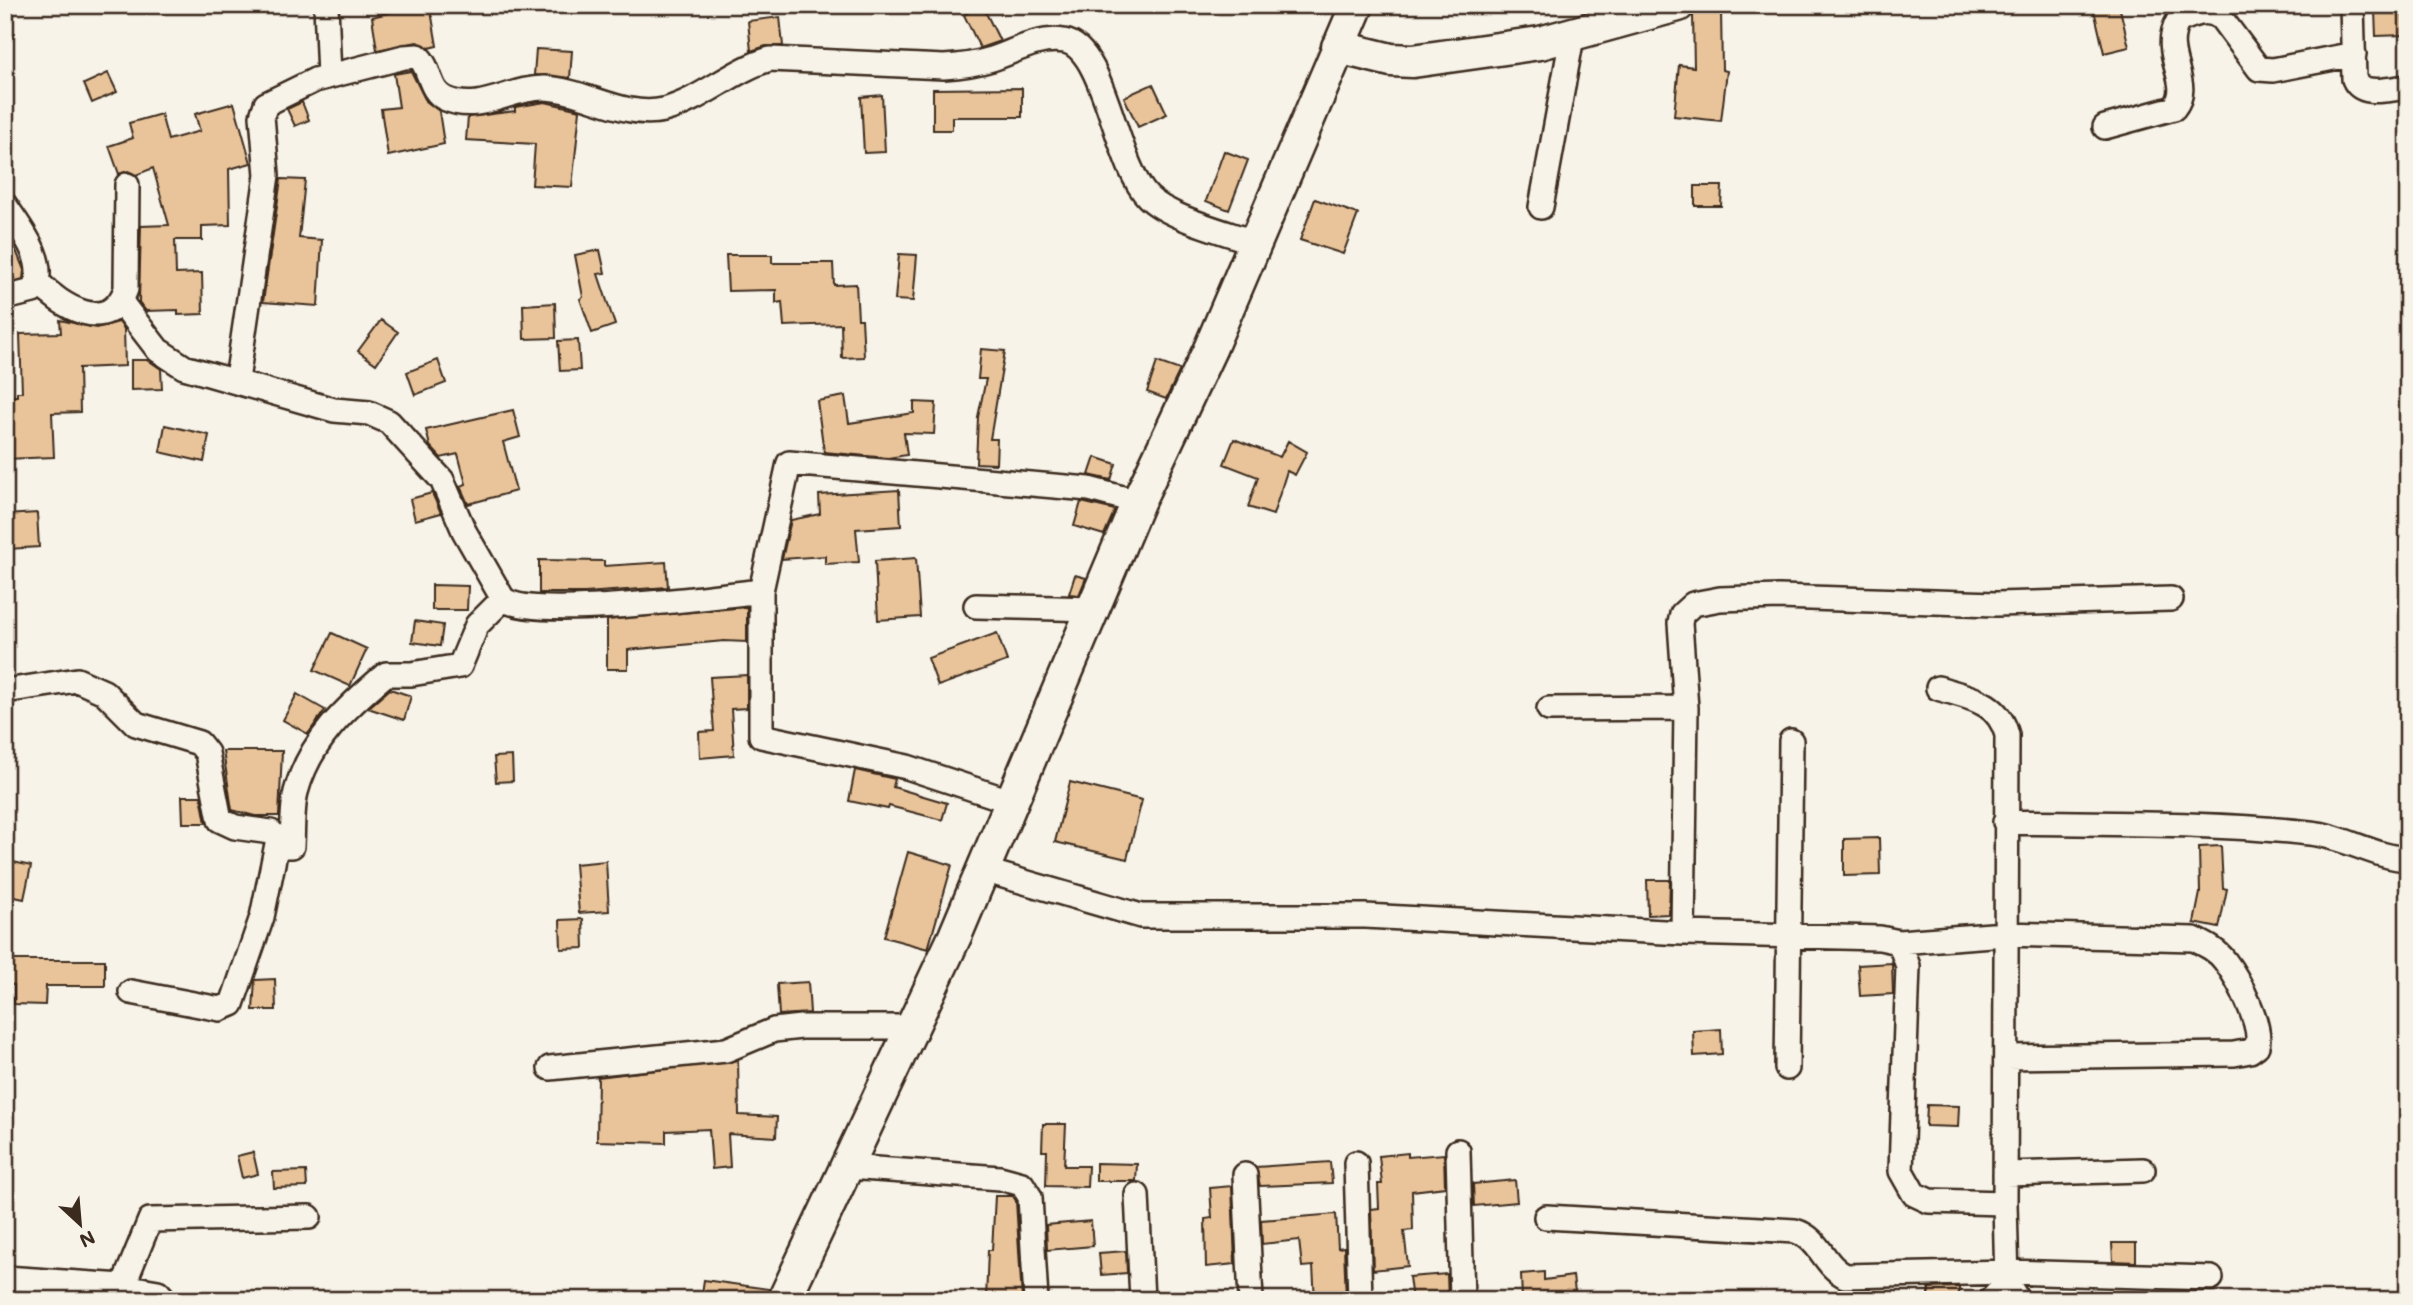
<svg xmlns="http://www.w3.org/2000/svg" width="2413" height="1305" font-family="Mali,sans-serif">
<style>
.building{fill:#e9c49a;stroke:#3b2a1e;stroke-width:2}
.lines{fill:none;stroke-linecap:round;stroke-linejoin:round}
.street-casing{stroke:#3b2a1e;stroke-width:28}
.secondary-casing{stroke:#3b2a1e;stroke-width:37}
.street{stroke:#f7f3e8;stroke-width:23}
.secondary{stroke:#f7f3e8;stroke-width:32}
</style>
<rect width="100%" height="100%" fill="#f7f3e8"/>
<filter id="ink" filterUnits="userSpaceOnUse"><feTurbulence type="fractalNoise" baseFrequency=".0143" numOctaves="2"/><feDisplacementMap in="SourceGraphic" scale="14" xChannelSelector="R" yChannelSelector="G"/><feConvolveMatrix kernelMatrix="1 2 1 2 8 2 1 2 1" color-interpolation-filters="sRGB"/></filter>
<g filter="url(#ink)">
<path class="building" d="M419 5H430L437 46 429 48 417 42 377 50 372 17Z
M982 5 1000 41 980 48 964 15Z
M2119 5 2129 47 2104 53 2094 10Z
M2403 10 2405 35 2376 36 2375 11Z
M1721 11 1722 70 1727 71 1721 121 1674 116 1679 65 1694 67 1693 15 1695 12Z
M780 17 783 46H766L751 51 748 21Z
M536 49 572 51 570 78 534 75Z
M411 71 426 101 439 111 444 144 388 156 381 109 399 107 394 74Z
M108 73 117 92 92 103 84 84Z
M1153 84 1167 114 1138 127 1124 97Z
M1022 88V117H952V130H933V89Z
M882 95 885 152 864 153 861 97Z
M302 102 309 120 295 126 287 109Z
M545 102 580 110 572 187 532 185 535 144 466 140 468 117 515 111V107Z
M234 103 251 163 229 169 230 225 202 226V240H175L176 274 202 273 203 314 178 315V310L146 311 139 302 141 226 169 225 153 168 136 175 128 171 119 174 109 146 133 138 129 123 161 114 168 140 200 131 195 114Z
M1224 151 1248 160 1229 210 1206 201Z
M281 179 305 180 299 238 322 240 318 306 263 302Z
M1695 186H1722L1721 206H1695Z
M1315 199 1358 214 1343 254 1300 240Z
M13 243 24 270 23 279 12 282 5 245Z
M600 250 605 273 598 274 615 325 592 333 580 299 583 297 575 255Z
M899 254 917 255 913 301 895 300Z
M726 255H772V263H833L834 285 856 284 858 319H862L864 357 842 358 841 324 784 326 782 302 776 303V290L728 291Z
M555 303 556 338 524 339 523 305Z
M60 320 96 328 119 322 124 329 125 366 79 368 80 412 52 413 54 457 5 459V396H17V392H22L20 334 61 333Z
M381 320 398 332 376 364 358 351Z
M578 340 580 370 560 371 558 341Z
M981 349 1005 351 990 439H997L996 464 976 463 978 417 986 379H978Z
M131 360H148L161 369 162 389 131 390Z
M438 360 446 383 415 395 407 372Z
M1157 362 1180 370 1166 399 1147 392Z
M845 396 849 423 914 413V402L936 403 934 434 904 433 907 455 888 458 824 452 817 401Z
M513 410 520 437 503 442 516 491 468 504 460 486 466 484 458 454 441 458 430 446 426 430Z
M165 425 209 435 204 462 160 452Z
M1234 439 1280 457 1288 441 1307 452 1295 475 1287 471 1273 515 1248 507 1258 477 1224 464Z
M1095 457 1116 464 1111 480 1089 475Z
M899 490 901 526 856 529 859 562 825 564V556L782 559 791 520 820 514 819 495Z
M432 493 441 513 415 520 410 499Z
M1081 502 1115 510 1104 535 1074 526Z
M37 513 39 547 8 549 6 515Z
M916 558 920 617 878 620 875 561Z
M539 560 604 561V566L666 562 668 587 585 593H539Z
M1075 575 1086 578 1079 595 1069 594Z
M432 585 468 586 467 610H432Z
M747 607V642L724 641 628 650V669H607V620Z
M415 621 443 625 440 646 412 642Z
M332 633 367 649 350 686 314 670Z
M997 633 1007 661 938 686 928 658Z
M747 675V708L731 709 734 755 700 758 699 732 714 731 710 677Z
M390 689 411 696 404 720 368 708Z
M297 694 325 710 308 734 283 720Z
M223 751H282L279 816H255L232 810Z
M512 756 513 781 496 782 494 757Z
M855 770 895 779 893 787 947 803 942 820 889 806 888 809 849 801Z
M1070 782 1142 800 1127 859 1055 842Z
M182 796H201L206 823H183Z
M1879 838 1880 875 1844 876V839Z
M2221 846 2223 888 2227 889 2219 928 2194 923 2200 893 2199 847Z
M908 852 952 865 928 949 884 937Z
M9 861 31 866 24 899 5 895Z
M606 861 609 911 579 913 575 864Z
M1647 880H1670L1669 914 1648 915Z
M583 919 584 948 561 949 560 920Z
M5 960H105V986H46L45 1005 14 1004V985L5 984Z
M1892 963 1893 994 1860 996 1858 965Z
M275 979 276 1010H253L255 980Z
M808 982 810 1013 779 1015 777 984Z
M1721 1029 1722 1054 1694 1056 1693 1031Z
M738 1060 739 1115 777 1117 776 1137 728 1134 730 1167 712 1169 709 1129 666 1131V1143L597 1141 598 1077Z
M1927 1105 1959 1106 1958 1127 1926 1126Z
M1043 1124H1066L1064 1166H1088L1087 1187 1046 1186 1047 1151H1042Z
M253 1152 258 1174 242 1178 237 1156Z
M1408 1153V1157L1444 1154 1445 1187 1412 1191 1413 1230 1404 1231 1408 1266 1373 1270 1371 1209 1379 1208 1378 1184H1382L1379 1156Z
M1330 1162 1332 1183 1260 1186 1256 1167Z
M1096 1163 1137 1164 1136 1181H1096Z
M306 1171 307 1187 274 1188 273 1172Z
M1515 1180 1517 1202 1474 1206 1473 1184Z
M1232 1186 1235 1264 1206 1267 1205 1219 1212 1218 1210 1188Z
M995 1196H1013L1016 1201 1022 1300H986L988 1250H992Z
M1336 1214 1338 1248 1344 1247 1346 1300H1315L1313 1266 1302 1267 1299 1240 1262 1244 1261 1220Z
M1091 1221 1093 1246 1047 1250 1046 1225Z
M2112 1243H2136V1262L2113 1261Z
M1126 1251 1127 1273 1101 1275 1099 1253Z
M1544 1272V1280L1573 1276 1576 1300H1522L1521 1274Z
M1447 1274 1448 1300H1412L1409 1277Z
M704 1280 769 1289 766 1300H701Z
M1959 1287V1300H1929V1288Z"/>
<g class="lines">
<g class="street-casing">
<path id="street" d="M326 5 329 76
M2352 5 2354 79C2362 98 2391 88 2408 87
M2105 127 2174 108C2195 83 2159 55 2178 21 2193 15 2206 7 2221 18L2259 69 2273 70 2354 54
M5 205C20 228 50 263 33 291L5 298
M1541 207 1572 37
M38 282C61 307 109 336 126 289L127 185
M121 302 158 350 184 367 334 410 369 413 389 422 442 480 464 531 503 599C532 621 717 596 761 591
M237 380 267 175 262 116 266 104 315 80 404 57 418 56C431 68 428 91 446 99 481 114 511 87 545 88 585 90 624 119 664 110 702 100 732 70 770 59L944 67C961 66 976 64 992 59 1016 51 1038 37 1064 41 1105 47 1115 163 1148 197 1169 218 1226 232 1256 243
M976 606 1093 609
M1938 688C1969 698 1998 700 2007 735L2005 1203
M5 691 77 680 104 692 136 724 199 743 207 753 220 820 235 827 271 832 278 839 262 917 232 1004 220 1009 131 992
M1549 709 1686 708
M1013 802 907 767 761 736V591L789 463 1089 489 1138 502
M2005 822C2107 824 2210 822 2310 833 2344 836 2374 857 2408 859
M277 845 292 846C293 829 292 808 296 792 310 740 347 707 386 674H411L460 666 477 625 503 599
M983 870 1141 916H1365L1683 933 1880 938 1899 942 1908 966 1901 1171 1914 1194 1929 1201 2005 1203 2007 1283 2018 1300
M1683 933 1686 708 1680 623 1682 614 1693 604 1720 599 1779 597 1996 604 2171 599
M1899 942 2005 934 2194 939C2206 945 2217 950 2225 961 2238 978 2263 1026 2257 1046L2250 1051 2234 1054 2007 1057
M550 1068 726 1050 774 1030 801 1027H914
M1787 1068 1791 741
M1458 1151 1462 1300
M1356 1163 1360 1300
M848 1167 1000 1178 1022 1184 1030 1197 1036 1300
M2005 1174 2143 1170
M1245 1175 1251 1300
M1137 1195 1142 1300
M1546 1217 1795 1231C1820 1238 1822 1264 1845 1276L2007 1272 2211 1278
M5 1278 123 1286
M165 1300 158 1292 123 1286 150 1220 309 1217
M1991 1300 2007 1283"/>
</g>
<g class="secondary-casing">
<path id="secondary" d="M1338 47 1391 60 1413 61 1540 43 1678 5
M784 1300 955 936 1138 502 1210 349 1357 5"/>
</g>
<use href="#street" class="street"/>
<use href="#secondary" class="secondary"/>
</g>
</g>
<rect width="2413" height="1305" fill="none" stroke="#f7f3e8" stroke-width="28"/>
<rect x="14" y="14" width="2385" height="1277" fill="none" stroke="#3b2a1e" stroke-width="2.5" filter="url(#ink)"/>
<g transform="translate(80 1224) rotate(154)" stroke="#f7f3e8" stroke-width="5" paint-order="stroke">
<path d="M0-5L12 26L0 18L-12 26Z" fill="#3b2a1e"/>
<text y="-10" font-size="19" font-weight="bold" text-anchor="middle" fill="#3b2a1e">N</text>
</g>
</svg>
